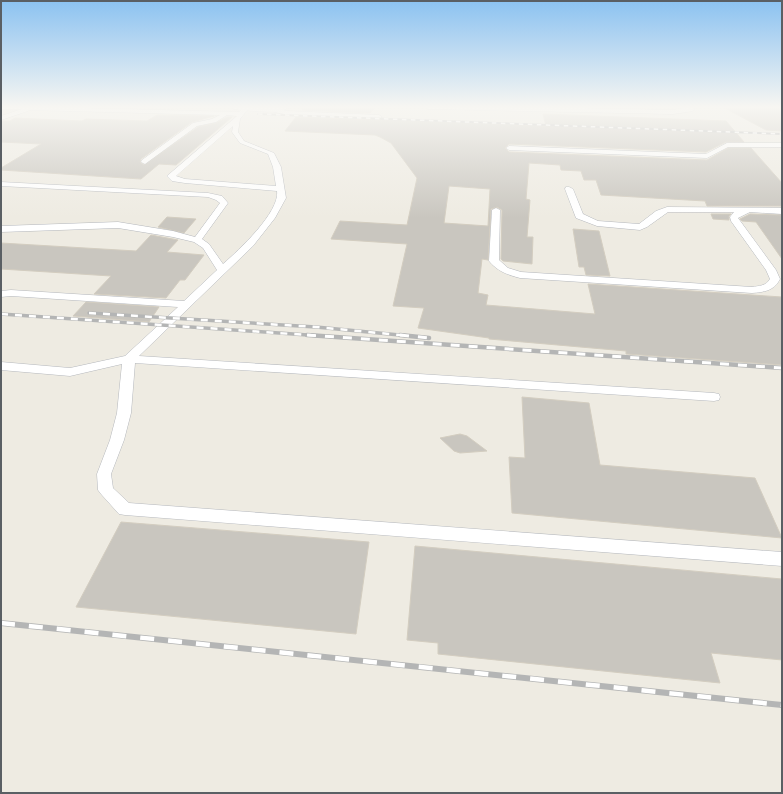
<svg xmlns="http://www.w3.org/2000/svg" width="783" height="794" font-family="Montserrat,sans-serif">
<style>
.building{fill:#c9c6bf;stroke:#d3cdc0;fill-rule:evenodd}
.lines{fill:none;stroke-linecap:round;stroke-linejoin:round}
.service-casing{stroke:#b5b8bd;stroke-width:1}
.minor-casing{stroke:#b5b8bd;stroke-width:1}
.service{fill:#fff;fill-rule:evenodd}
.minor{fill:#fff;fill-rule:evenodd}
.rail-far3-casing{stroke:#b4b5b5;stroke-width:2}
.rail-far2-casing{stroke:#b4b5b5;stroke-width:3.5}
.rail-far1-casing{stroke:#b4b5b5;stroke-width:4.5}
.rail-casing{stroke:#b4b5b5;stroke-width:6}
.rail-far3{stroke:#fff;stroke-width:1.5;stroke-dasharray:4.5;stroke-linecap:butt}
.rail-far2{stroke:#fff;stroke-width:2.5;stroke-dasharray:7;stroke-linecap:butt}
.rail-far1{stroke:#fff;stroke-width:3;stroke-dasharray:9;stroke-linecap:butt}
.rail{stroke:#fff;stroke-width:4.5;stroke-dasharray:14;stroke-linecap:butt}
</style>
<rect width="100%" height="100%" fill="#eeebe2"/>
<path class="building" d="M306 106H376L370 113 302 110Z
M721 106H773L782 111V131L766 130Z
M543 114 726 121 744 142H726L706 152 509 144 505 148 509 152 707 160 728 148H751L782 183V206H707L705 201 601 195 596 180H584L581 171 561 170 560 165 529 163 526 199 530 200 527 237H533L532 264 503 261 501 259 502 210 497 207 491 209 488 260 482 259 478 293 488 295 486 305 595 314 588 284 782 297V365L626 354V351L489 339V338L418 328 424 308 393 306 407 244 331 239 340 221 407 225 417 178 391 143 380 137 375 135 285 131 296 117 379 120 382 119 546 126ZM449 186 490 189 488 226 444 223Z
M157 115 214 116 192 122 141 159 140 162 144 165 198 127 216 123 227 117H232L176 165 159 164 141 179 1 170V168L41 144 1 142V121H10L15 118 82 121 86 119 147 121Z
M711 214H731L729 216V220L713 219Z
M750 214 782 215V259L756 222 742 221 740 219Z
M167 217 196 219 184 233 158 227Z
M573 229 599 231 610 276 586 275 584 267H579Z
M151 235 178 240 167 252 204 255 185 280H180L166 298 94 294 111 276 1 269V243L136 251Z
M86 302 159 307 149 322 73 316Z
M522 397 589 403 600 465 755 478 782 538 512 513 509 457 525 458Z
M460 434 467 436 487 451 460 453 454 451 440 438Z
M121 522 369 542 356 634 76 607Z
M415 546 782 579V660L711 653 720 683 438 654V643L407 640Z"/>
<g class="lines">
<g class="service-casing">
<path id="service" d="M1 106 239 112 244 107 247 106 249 108 240 119 238 132 244 141 274 153 281 167 286 198 275 218 253 246 139 356 714 393 719 394 720 397 719 400 714 401 135 363 131 413 124 440 111 474 113 488 129 503 782 552V566L125 515 119 514 101 494 98 490 97 474 110 440 117 413 122 364 70 376 1 370V362L70 368 125 356 178 307 11 296 1 297V291L11 290 184 301 217 270 203 248 194 242 173 237 118 228 1 232V226L118 222 173 231 195 237 220 203 216 200 208 197 1 186V182L208 193 222 196 228 203 202 239 209 244 223 264C239 250 280 212 277 191L185 183 172 181 167 176 237 116 227 115 216 122 197 126 145 164 141 162 142 160 193 123 212 119 220 115 29 110 28 111 1 120V116L22 109H1ZM233 126 232 132 240 143 268 154 273 167 276 186 185 179 176 176Z
M483 106 673 110 696 106 693 111 673 114 427 109 424 107Z
M268 107 288 111 379 115 382 117 379 119 288 115 266 110V108Z
M727 143H782V147H728L707 158 509 150 506 148 509 146 706 154Z
M566 187H569L573 189 583 214 598 221 639 224 656 211 667 207 782 208V214L750 212 738 218 776 270 780 279C774 291 764 292 752 293L520 278C508 275 497 271 489 261L492 210 496 208 500 210 499 260 508 268 521 272 752 287C759 286 766 286 770 279L766 270 731 221 730 217 734 212H668L647 227 640 230 597 226 576 218 565 189Z"/>
</g>
<g class="minor-casing">
<path id="minor" d="M229 106H291C279 116 248 110 234 109Z"/>
</g>
<use href="#service" class="service"/>
<use href="#minor" class="minor"/>
<g class="rail-far3-casing">
<path id="rail-far3" d="M258 114 782 134"/>
</g>
<g class="rail-far2-casing">
<path id="rail-far2" d="M89 313 316 327 410 336
M1 314 322 336"/>
</g>
<g class="rail-far1-casing">
<path id="rail-far1" d="M307 335 782 368
M400 335 429 338"/>
</g>
<g class="rail-casing">
<path id="rail" d="M1 623 782 705"/>
</g>
<use href="#rail-far3" class="rail-far3"/>
<use href="#rail-far2" class="rail-far2"/>
<use href="#rail-far1" class="rail-far1"/>
<use href="#rail" class="rail"/>
</g>
<linearGradient id="sky" x2="0" y2="1"><stop stop-color="#8bc2f1"/><stop offset="0.49" stop-color="#f7f6f2"/><stop offset="1" stop-color="#f7f6f2" stop-opacity="0"/></linearGradient>
<rect width="783" height="218" fill="url(#sky)"/>
<rect width="783" height="794" fill="none" stroke="#5a5f64" stroke-width="4"/>
</svg>
